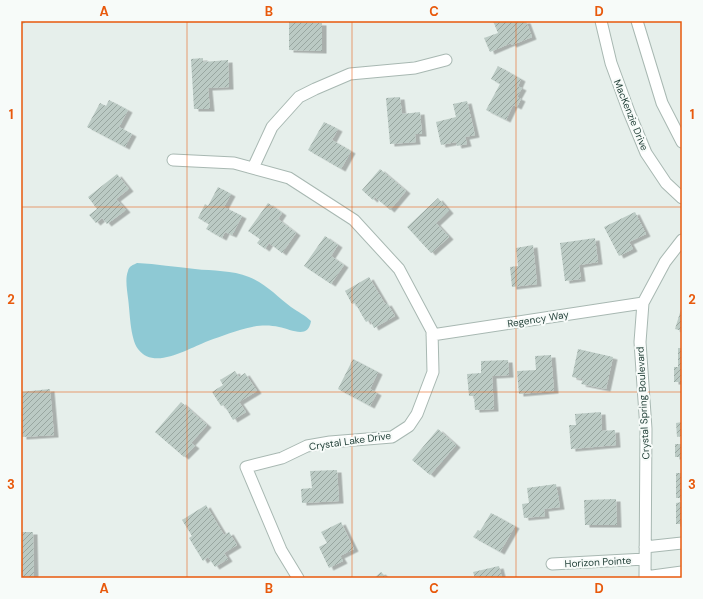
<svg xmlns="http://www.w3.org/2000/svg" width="703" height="599" font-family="'DM Sans',sans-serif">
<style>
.water{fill:#8ec9d4}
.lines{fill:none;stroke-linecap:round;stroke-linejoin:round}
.stream{stroke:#8ec9d4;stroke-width:4}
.building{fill:url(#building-hatch);filter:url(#shadow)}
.minor-casing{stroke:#a8b8b2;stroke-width:13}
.minor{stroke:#fff;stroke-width:11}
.grid{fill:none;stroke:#e8590c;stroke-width:1;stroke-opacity:0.55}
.labels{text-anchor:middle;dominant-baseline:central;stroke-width:4;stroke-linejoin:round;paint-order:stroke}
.street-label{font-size:10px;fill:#24423a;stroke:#f7fbf9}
.neatline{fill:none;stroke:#e8590c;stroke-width:1.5}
.grid-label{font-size:13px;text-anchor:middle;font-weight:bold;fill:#e8590c}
</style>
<defs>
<pattern id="building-hatch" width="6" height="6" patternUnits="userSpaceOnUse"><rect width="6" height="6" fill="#bbcac4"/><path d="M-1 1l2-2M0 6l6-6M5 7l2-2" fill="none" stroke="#98a6a0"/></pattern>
<filter id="shadow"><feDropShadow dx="4.5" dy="2.5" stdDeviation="0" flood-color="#0004"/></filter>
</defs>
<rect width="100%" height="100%" fill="#e6efeb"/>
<path class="water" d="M137 263C157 264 175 267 195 269 213 271 232 270 249 277 265 283 278 297 291 307 298 312 305 315 311 321 308 340 291 329 279 327 271 325 260 325 252 327 237 330 222 336 208 341 189 348 154 371 138 349 130 338 130 312 128 298 127 290 125 278 128 271 129 266 133 265 137 263Z"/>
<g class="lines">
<path class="stream" d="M21 22 24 21"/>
</g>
<path class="building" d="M493 21H526L532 37 512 45 511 43 490 52 484 38 498 33Z
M289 22 322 23V51L289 50Z
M203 58V62L228 60 229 87 208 88 210 109H194L191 59Z
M498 66 521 79 518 86 522 88 517 97 521 99 517 107 513 105 506 120 486 110 500 84 491 79Z
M400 97 402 114 420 112 422 134H415L416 142 390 144 386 98Z
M109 100 128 110 119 127 132 134 125 147 87 127 100 103 106 106Z
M467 101 475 135 465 137 467 144 457 146 456 142 441 145 436 122 456 117 453 104Z
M324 122 338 129 332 140 351 151 341 169 308 150Z
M380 169 406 191 390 210 375 197 373 200 362 190Z
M117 174 129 189 116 199 126 210 107 224 102 218 96 223 89 215 97 209 88 197Z
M218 187 231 194 224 207 242 216 232 235 225 232 222 238 206 229 209 224 198 218 205 204 208 206Z
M438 198 449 211 436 223 449 237 431 253 407 227Z
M268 203 282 213 278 219 296 233 282 253 269 243 265 249 257 243 260 239 248 231Z
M635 212 646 234 629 242 633 249 619 256 604 227Z
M325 236 338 245 331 256 344 265 331 284 304 266Z
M595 238 598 262 579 265 581 279 565 281 560 243Z
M533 245 537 284 512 287 510 267 518 266 516 248Z
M369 277 385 304 387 303 395 316 374 328 370 320 366 322 355 303 352 304 345 291Z
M682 306V331L675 329Z
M678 348H682V382H674V367H678Z
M578 349 613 357 606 389 581 384 583 379 572 377Z
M551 355 554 391 519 394 517 371 536 370 535 356Z
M353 359 378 372 370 389 377 393 370 406 338 389Z
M508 360 509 375 492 376 494 409 475 410 474 396H469L467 374 481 373V361Z
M235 371 239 377 245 373 257 391 239 402 246 412 233 420 224 405 221 406 212 392 223 385 220 380Z
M50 389 54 435 22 437 21 392Z
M181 402 207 425 191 443 195 446 184 457 155 432Z
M601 412 602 431 615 430 616 445 571 449 569 425H576L575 414Z
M682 422V436L677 437 676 423Z
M438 429 456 445 430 475 412 460Z
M675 444H682V457H675Z
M337 470 339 501 302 503 301 489 312 488 310 471Z
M676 473H682V498H676Z
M556 484 560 507 544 509 545 516 524 518 522 504 529 503 527 488Z
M616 499 617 525H585L584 500Z
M682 502V524H676V503Z
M206 505 224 535 229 532 237 545 224 553 228 559 215 567 208 557 203 561 189 538 192 536 182 520Z
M491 513 515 526 500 552 473 537 478 530 480 531Z
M341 522 354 549 340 556 343 561 329 568 319 547 327 543 321 532Z
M21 532H33L34 578H21Z
M499 566 502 578H475L473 572Z
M381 572 387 578H374Z"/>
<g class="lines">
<g class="minor-casing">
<path id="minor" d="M601 21 611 63 629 112 646 153 666 183 682 198
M637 21 662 103 682 142
M173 160 234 163 289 178 354 220 399 269 432 331 433 372 417 414 409 426 392 437 330 442 307 446 282 458 246 467 281 550 298 578
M253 168 272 127 299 97 315 89 350 74 415 68 446 60
M432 335 643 303
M645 547 682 543
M552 564 645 559
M645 577 682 572
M645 578 646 429 640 342 643 303 665 262 682 240"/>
</g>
<use href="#minor" class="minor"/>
</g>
<path class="grid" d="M187 21V578M352 21V578M516 21V578M21 207H682M21 392H682"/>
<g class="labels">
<g class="street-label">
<text transform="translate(631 115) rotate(68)">MacKenzie Drive</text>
<text transform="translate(538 319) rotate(-9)">Regency Way</text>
<text transform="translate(643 403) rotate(-93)">Crystal Spring Boulevard</text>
<text transform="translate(350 441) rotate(-8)">Crystal Lake Drive</text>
<text transform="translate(598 562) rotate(-3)">Horizon Pointe</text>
</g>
</g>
<rect width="703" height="599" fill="none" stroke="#f7fbf9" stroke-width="44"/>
<rect x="22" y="22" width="659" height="555" class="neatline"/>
<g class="grid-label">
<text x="104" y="16">A</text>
<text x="269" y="16">B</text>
<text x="434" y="16">C</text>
<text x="599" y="16">D</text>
<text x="11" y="119">1</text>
<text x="692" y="119">1</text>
<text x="11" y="304">2</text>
<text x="692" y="304">2</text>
<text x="11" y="489">3</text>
<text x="692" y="489">3</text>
<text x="104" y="593">A</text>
<text x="269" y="593">B</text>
<text x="434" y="593">C</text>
<text x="599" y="593">D</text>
</g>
</svg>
